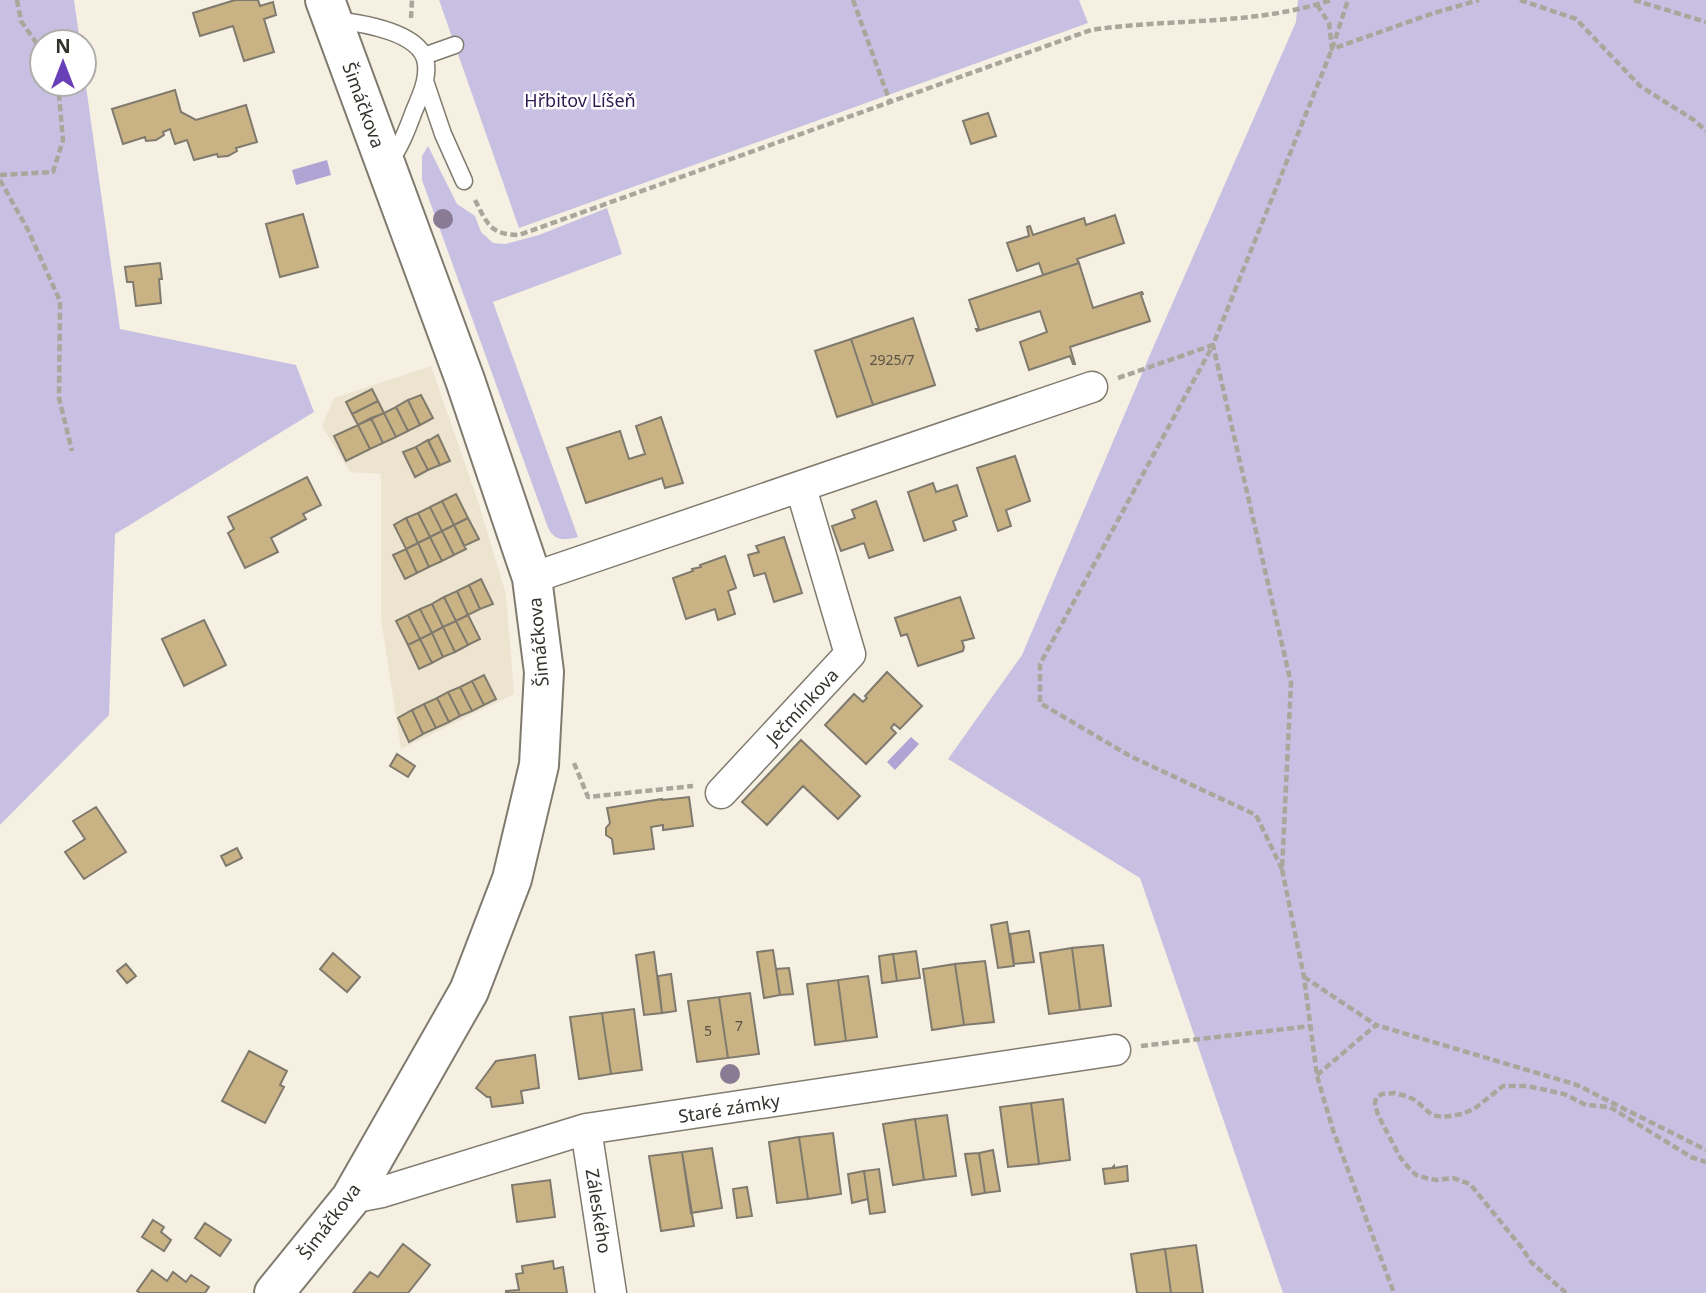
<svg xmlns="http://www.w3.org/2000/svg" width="1706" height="1293" font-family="'Noto Sans',sans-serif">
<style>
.built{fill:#ede4d0}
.green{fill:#c7c0e2}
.water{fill:#afa4d3}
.building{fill:#c9b384;stroke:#7f7a6d;stroke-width:2}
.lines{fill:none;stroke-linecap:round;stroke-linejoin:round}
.service-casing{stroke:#807b6f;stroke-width:19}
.minor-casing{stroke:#807b6f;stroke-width:33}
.tertiary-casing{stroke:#807b6f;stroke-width:42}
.path{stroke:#aaa69b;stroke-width:4.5;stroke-dasharray:7 3.5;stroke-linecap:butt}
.service{stroke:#fff;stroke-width:16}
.minor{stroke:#fff;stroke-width:30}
.tertiary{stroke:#fff;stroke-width:38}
.tree{fill:#887b93}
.labels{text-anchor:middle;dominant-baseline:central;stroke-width:5;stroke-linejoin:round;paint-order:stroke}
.number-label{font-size:14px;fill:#595243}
.park-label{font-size:18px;fill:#2e1b53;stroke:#fff}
.street-label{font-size:18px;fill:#34322d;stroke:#fff}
</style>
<rect width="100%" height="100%" fill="#f6f0e2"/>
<path class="built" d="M431 366 478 501 506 594 514 694 401 749 381 619V474L350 472 322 426 334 398Z"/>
<path class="green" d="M0 0H74L80 42H42V84H84V72L120 329 296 365 314 412 115 534 109 715 0 825Z
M439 0H1079L1088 23 519 228Z
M1298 0H1706V1293H1283L1140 878 948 759 1022 655 1152 350 1296 22Z
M428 146 457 204 475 216 481 232 493 243 505 244 539 235 607 208 622 254 493 302 578 537C563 541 553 541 547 525L422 180V156Z"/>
<path class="water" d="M327 160 331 175 296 185 292 170Z
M911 737 919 744 895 770 887 762Z"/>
<path class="building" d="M235 0H258L260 6 273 2 276 15 264 19 274 52 244 61 233 26 200 36 193 13Z
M175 90 181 112 196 120 246 105 257 142 236 148 237 151 228 156 218 157 217 154 194 160 187 140 175 144 170 129 163 132 164 135 156 140 146 141 145 137 123 144 112 109Z
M988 113 996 136 971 144 963 121Z
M303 214 318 267 280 277 266 224Z
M1115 215 1124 243 1077 259 1079 263 1043 275 1039 263 1017 271 1007 243 1029 236 1027 227 1030 226 1033 235 1084 218 1086 225Z
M160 263 162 279H159L161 303 136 306 133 282H127L125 267Z
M1079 263 1093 308 1142 292 1143 294 1141 295 1150 321 1070 347 1075 364H1073L1070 356 1029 370 1020 342 1047 332 1040 311 977 331 976 329H979L969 300Z
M913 318 935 385 873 405 851 339Z
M851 339 873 405 837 417 815 351Z
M372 389 378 401 352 414 346 402Z
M421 395 433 418 420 425 408 400Z
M408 400 420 425 408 431 396 407Z
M378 401 384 413 358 425 352 414Z
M396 407 408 431 396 437 384 413Z
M384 413 396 437 383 443 371 418Z
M661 417 683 483 665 488 662 478 586 503 567 448 620 431 629 459 645 454 636 426Z
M371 418 383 443 370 449 358 425Z
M358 425 370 449 346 461 334 436Z
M438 435 450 461 438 466 440 465 428 441Z
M428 440 440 465 428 470 416 447Z
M416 447 428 470 415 477 403 452Z
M1015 456 1030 501 1006 510 1011 526 998 531 977 468Z
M307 477 321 505 303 514 306 519 271 538 278 552 245 568 228 533 234 529 228 517Z
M933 483 936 492 957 485 967 516 953 521 956 530 924 541 908 492Z
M456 494 468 518 454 525 442 501Z
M442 501 454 525 442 531 430 507Z
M876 501 893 550 869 558 864 543 841 551 832 526 855 518 852 510Z
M430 507 442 531 430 537 418 513Z
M418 513 430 537 418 543 406 518Z
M406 518 418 543 406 549 394 525Z
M468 518 479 539 464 546 454 525Z
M454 525 466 549 454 555 442 531Z
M442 531 454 555 442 561 430 537Z
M430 537 442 561 429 567 418 543Z
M784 537 802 593 774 602 765 573 754 576 748 555 759 552 756 546Z
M418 543 429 567 417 573 406 549Z
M406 549 417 573 405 579 393 555Z
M725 556 736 588 728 591 735 614 718 620 715 609 686 619 673 578 693 571 692 569 701 567 700 565Z
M481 579 493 604 480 609 469 585Z
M469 585 480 609 468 615 457 591Z
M457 591 468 615 456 621 444 597Z
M444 597 456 621 443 627 432 604Z
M960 597 974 638 962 641 964 647 963 651 918 666 907 634 901 636 895 618Z
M432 604 443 627 432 633 420 609Z
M420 609 432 633 420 639 408 615Z
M408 615 420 639 408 645 396 621Z
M468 615 480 639 468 645 456 621Z
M204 620 226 665 184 686 162 639Z
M456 621 468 645 455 652 443 627Z
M443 627 455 652 443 657 432 633Z
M432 633 443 657 432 663 420 639Z
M420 639 432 663 419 669 408 645Z
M887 672 922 706 900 729 894 724 891 728 896 733 866 764 825 725 854 694 863 702 867 698 865 696Z
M484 675 496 699 484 705 472 681Z
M472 681 484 705 472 711 460 687Z
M460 687 472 711 460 716 448 692Z
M448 692 460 716 449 722 437 698Z
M437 698 449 722 436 728 424 704Z
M424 704 436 728 423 734 412 710Z
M412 710 423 734 409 742 398 718Z
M801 740 860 796 838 819 803 786 767 825 742 802Z
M397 754 415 766 408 777 390 766Z
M689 797 693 826 663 830V825L651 827 654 849 614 854 612 839 606 835V828L610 823 607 808 662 799V800Z
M96 807 126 852 84 879 65 852 85 839 73 821Z
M237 848 242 858 226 866 221 856Z
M1007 922 1014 966 998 968 991 925Z
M1029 931 1034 962 1014 964 1010 934Z
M1103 945 1111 1006 1080 1010 1072 948Z
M1072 948 1080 1010 1049 1014 1040 953Z
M773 950 780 995 764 998 757 952Z
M916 951 920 978 897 981 893 954Z
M654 952 662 1013 644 1015 636 955Z
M333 953 360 977 347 992 320 969Z
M893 954 897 981 882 983 879 956Z
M985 961 994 1022 964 1025 955 964Z
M126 964 136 976 127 983 117 971Z
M955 964 964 1025 932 1030 923 969Z
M789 968 793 994 780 995 776 969Z
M671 974 676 1011 662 1013 658 976Z
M868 976 877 1037 846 1041 838 980Z
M838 980 846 1041 815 1045 807 984Z
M750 993 759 1054 728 1058 719 997Z
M719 997 728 1058 697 1062 688 1001Z
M634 1009 642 1070 611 1074 602 1013Z
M602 1013 611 1074 579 1079 570 1017Z
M249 1051 287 1071 280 1085 284 1087 265 1123 222 1101Z
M535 1055 539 1088 521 1091 523 1103 492 1107 490 1097H487L476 1088 496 1061Z
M1063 1099 1070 1160 1039 1164 1031 1103Z
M1031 1103 1039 1164 1008 1167 1000 1107Z
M947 1115 956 1176 924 1180 915 1119Z
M915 1119 924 1180 893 1185 883 1124Z
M833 1133 841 1194 808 1199 799 1137Z
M799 1137 808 1199 777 1203 769 1142Z
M712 1148 722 1208 691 1213 682 1152Z
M993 1150 1000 1191 985 1193 979 1153Z
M682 1152 694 1226 661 1231 649 1156Z
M979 1153 985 1193 972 1195 965 1154Z
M1114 1166V1168L1127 1166 1128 1181 1105 1184 1103 1169 1112 1168Z
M879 1169 885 1212 870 1214 864 1171Z
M864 1171 868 1199 852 1203 848 1174Z
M550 1180 555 1217 517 1222 512 1185Z
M747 1187 752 1216 737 1218 733 1189Z
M153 1220 164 1227 161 1232 171 1240 164 1251 142 1237Z
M205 1223 231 1240 220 1256 195 1238Z
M403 1244 430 1265 408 1293H353L370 1272 378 1277Z
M1196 1245 1203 1293H1171L1165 1249Z
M1165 1249 1171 1293H1137L1131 1254Z
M553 1261 554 1269 563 1267 567 1293H506V1291L519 1290 516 1274 523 1273 522 1266Z
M152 1270 167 1281 173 1272 186 1282 191 1275 209 1287 205 1293H140L137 1291Z"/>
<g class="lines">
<g class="service-casing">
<path id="service" d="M335 20C361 23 423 32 426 64 428 80 420 97 414 111 407 130 400 148 388 164
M424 56 455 45
M425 81 443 134 464 181"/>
</g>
<g class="minor-casing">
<path id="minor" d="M532 578 1092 387
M721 793 850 654 801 488
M586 1129 611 1293
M351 1198 382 1192 586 1129 1115 1050"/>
</g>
<g class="tertiary-casing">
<path id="tertiary" d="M274 1293 351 1198 469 991 512 879 539 765 544 672 532 578 465 380 325 0"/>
</g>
<path class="path" d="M17 0 21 21 42 51
M853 0 890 102
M1520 0 1576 19 1640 86 1694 120 1706 131
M1634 0 1706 22
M1317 5 1329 23 1332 49 1434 13 1479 0
M411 18 412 0
M0 175 53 172 63 140 58 84
M0 180 28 230 60 301 59 398 72 451
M475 200C487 223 490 235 519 235L1091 30C1171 18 1254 26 1331 0
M1118 378 1213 345 1332 49 1348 0
M574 763 588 797 693 786
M1282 869 1256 815 1130 756 1040 703V664L1213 345 1291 683 1282 869 1304 977 1317 1076 1333 1130 1394 1293
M1304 977 1376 1025
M1141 1046 1310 1026
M1317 1075 1376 1025 1577 1085 1706 1150
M1566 1293 1531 1262 1522 1248 1470 1184 1453 1178 1436 1180 1426 1178 1416 1175 1408 1167 1400 1157 1378 1115 1375 1104 1376 1098 1382 1094 1394 1093 1406 1096 1415 1100 1432 1115 1443 1117 1462 1114 1474 1109 1503 1086H1527L1564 1094 1586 1105 1610 1107 1691 1157 1706 1162"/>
<use href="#service" class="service"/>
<use href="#minor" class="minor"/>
<use href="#tertiary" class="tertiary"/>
</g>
<g class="tree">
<circle cx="443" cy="219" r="10"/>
<circle cx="730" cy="1074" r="10"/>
</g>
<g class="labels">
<g class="number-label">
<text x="892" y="359">2925/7</text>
<text x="739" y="1025">7</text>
<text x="708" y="1030">5</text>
</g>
<g class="park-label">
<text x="580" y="100">Hřbitov Líšeň</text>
</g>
<g class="street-label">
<text transform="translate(364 105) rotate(70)">Šimáčkova</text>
<text transform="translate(538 642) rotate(-95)">Šimáčkova</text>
<text transform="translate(802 706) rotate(-47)">Ječmínkova</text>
<text transform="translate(729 1108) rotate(-9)">Staré zámky</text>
<text transform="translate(599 1211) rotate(81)">Záleského</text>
<text transform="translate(329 1221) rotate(-53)">Šimáčkova</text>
</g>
</g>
<g transform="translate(63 63)"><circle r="33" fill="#ffffff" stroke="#aeadab" stroke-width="2"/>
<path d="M0-5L12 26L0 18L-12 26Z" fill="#693fb7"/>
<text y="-10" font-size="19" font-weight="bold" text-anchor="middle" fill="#34322d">N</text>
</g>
</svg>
